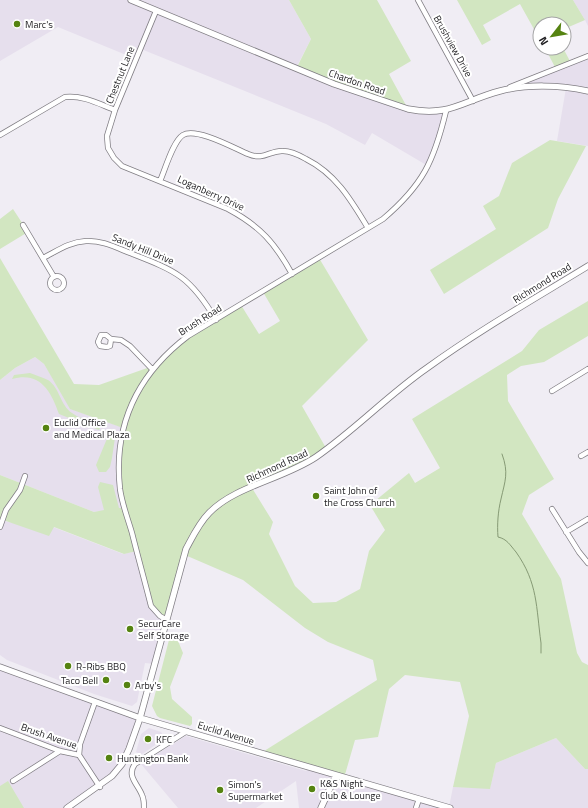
<svg xmlns="http://www.w3.org/2000/svg" width="588" height="808" font-family="'Titillium Web',sans-serif">
<style>
.built{fill:#e6dfed}
.green{fill:#d2e6c1}
.lines{fill:none;stroke-linecap:round;stroke-linejoin:round}
.stream{stroke:#869a75;stroke-width:1}
.minor-casing{stroke:#817e84;stroke-width:6}
.major-casing{stroke:#817e84;stroke-width:7}
.minor{stroke:#fff;stroke-width:4.5}
.major{stroke:#fff;stroke-width:5.5}
.poi-dot{fill:#558311;stroke:#fff;stroke-width:1.5}
.labels{text-anchor:middle;dominant-baseline:central;stroke-width:4;stroke-linejoin:round;paint-order:stroke}
.poi-label{font-size:10px;fill:#1e1d20;stroke:#fff;text-anchor:start}
.street-label{font-size:10px;fill:#1e1d20;stroke:#fff}
</style>
<rect width="100%" height="100%" fill="#f0edf4"/>
<path class="built" d="M0 0H289L311 39 296 68 408 109 446 111 428 166 372 133 365 145 326 124 141 49 136 59 58 27 0 61Z
M573 0H588V26L585 20Z
M588 56V146L557 141 566 88 556 87 500 91Z
M35 357 44 364 71 409 124 428 125 508 94 512 0 475V380L15 368Z
M3 520 8 522 53 527 123 554 137 551 167 620 154 664 145 663 137 702 132 706 94 694 7 660 0 655V527Z
M0 667 140 718 129 749 112 776 67 808H0Z
M149 728 161 732 165 738 141 755 136 752 141 734Z
M186 736 306 771 308 767 449 807 453 787 490 788 496 763 556 738 585 769H588V808H299L296 781 256 808H178L141 764Z"/>
<path class="green" d="M289 0H377L411 61 389 74 408 109 296 69 311 39Z
M457 0H573L585 20 564 29V24H540V40L520 4 483 25 491 40 482 45Z
M545 48H563L571 63 556 69Z
M550 140 586 146 558 199 548 228 444 294 430 270 496 229 483 206 499 196 512 163Z
M13 209 28 232 0 249V219Z
M0 258 74 384 99 385 150 367 152 369 174 347 241 305 259 334 280 321 263 292 319 258 368 340 302 406 326 448 318 455 252 488 273 522 269 534 295 586 313 603 336 602 360 589 369 551 385 530 370 505 409 473 415 483 440 468 412 419 522 351 539 330 588 301V336L544 362 521 366 507 375 508 401 554 479 529 495 522 514 561 579 577 653 582 662 588 665V769H585L556 738 496 763 490 789 453 787 469 716 460 682 405 675 389 689 378 737 355 740 344 778 261 753 377 680 373 660 328 642 305 628 243 580 185 555 167 620 153 610 137 551 124 554 54 527 49 536 3 520 0 527V475L94 512 104 510 98 487 100 482 113 485 119 508H124L118 462 123 428 70 409 44 364 35 357 15 368 0 380Z
M30 373C35 375 42 377 48 380 60 388 60 405 72 413 81 420 92 420 101 426L99 430 59 414C51 391 40 371 12 379L14 375Z
M111 429 116 431 112 458 110 467 106 472H99L96 465Z
M173 634 176 636 183 653 170 687 172 699 192 717V724L190 726 160 718 157 716 152 706 170 636Z
M8 781 24 808H0V786Z"/>
<g class="lines">
<path class="stream" d="M502 454C509 473 505 481 501 499 498 511 497 525 498 537 507 539 510 545 516 552 538 583 536 607 541 643V653"/>
<g class="minor-casing">
<path id="minor" d="M418 0 473 101
M156 11 115 110 107 136 108 148 114 158 122 166 228 209C260 226 275 243 292 274
M510 87 588 56
M0 135 65 97C83 95 99 104 115 110
M160 181C165 170 173 141 183 135 196 127 234 148 248 154 264 161 270 150 283 151 291 151 299 155 306 159 336 174 351 200 368 228
M23 225 54 277
M43 258C57 251 69 242 86 241 101 240 115 247 130 253 176 271 190 276 216 320
M50 283a7 7 0 1 1 14 0a7 7 0 1 1-14 0Z
M111 339 110 346 107 347 100 346 98 342 101 335H106L111 339 121 340 130 346 152 369
M552 391 588 369
M581 456 588 452
M552 509 579 552 588 563
M0 527 6 510 20 490 25 476
M566 532 588 519
M167 620 160 616 151 606C145 582 138 557 132 533 128 519 122 504 120 489 113 425 138 374 188 336L383 219C423 185 434 161 446 111
M0 728 60 751 79 755 100 787
M79 755 80 744 95 702
M13 781 60 751
M144 808C144 804 144 799 142 795 138 784 126 776 135 764L187 731
M416 808 419 799"/>
</g>
<g class="major-casing">
<path id="major" d="M131 0 334 84 408 109C450 117 462 101 500 91 527 84 560 85 588 91
M0 667 140 718 450 808
M67 808 112 776 122 764 129 749 140 718 186 549C193 536 199 523 209 513 235 486 283 479 316 457 355 430 388 395 427 368 478 331 534 299 588 266
M321 808 336 775"/>
</g>
<use href="#minor" class="minor"/>
<use href="#major" class="major"/>
</g>
<g class="poi-dot">
<circle cx="17" cy="24" r="4"/>
<circle cx="46" cy="428" r="4"/>
<circle cx="316" cy="496" r="4"/>
<circle cx="130" cy="629" r="4"/>
<circle cx="68" cy="666" r="4"/>
<circle cx="106" cy="680" r="4"/>
<circle cx="127" cy="685" r="4"/>
<circle cx="148" cy="739" r="4"/>
<circle cx="109" cy="758" r="4"/>
<circle cx="312" cy="789" r="4"/>
<circle cx="220" cy="790" r="4"/>
</g>
<g class="labels">
<g class="poi-label">
<text x="25" y="24">Marc's</text>
<text x="54" y="422">Euclid Office<tspan x="54" dy="12">and Medical Plaza</tspan></text>
<text x="324" y="490">Saint John of<tspan x="324" dy="12">the Cross Church</tspan></text>
<text x="138" y="623">SecurCare<tspan x="138" dy="12">Self Storage</tspan></text>
<text x="76" y="666">R-Ribs BBQ</text>
<text x="98" y="680" text-anchor="end">Taco Bell</text>
<text x="135" y="685">Arby's</text>
<text x="156" y="739">KFC</text>
<text x="117" y="758">Huntington Bank</text>
<text x="320" y="783">K&amp;S Night<tspan x="320" dy="12">Club &amp; Lounge</tspan></text>
<text x="228" y="784">Simon's<tspan x="228" dy="12">Supermarket</tspan></text>
</g>
<g class="street-label">
<text transform="translate(453 46) rotate(61)">Brushview Drive</text>
<text transform="translate(120 75) rotate(-68)">Chestnut Lane</text>
<text transform="translate(357 82) rotate(19)">Chardon Road</text>
<text transform="translate(211 193) rotate(24)">Loganberry Drive</text>
<text transform="translate(143 249) rotate(22)">Sandy Hill Drive</text>
<text transform="translate(542 283) rotate(-32)">Richmond Road</text>
<text transform="translate(200 320) rotate(-32)">Brush Road</text>
<text transform="translate(277 466) rotate(-25)">Richmond Road</text>
<text transform="translate(226 733) rotate(17)">Euclid Avenue</text>
<text transform="translate(49 736) rotate(19)">Brush Avenue</text>
</g>
</g>
<g transform="translate(552 36) rotate(239)"><circle r="19" fill="#ffffff" stroke="#a5a5a6"/>
<path d="M0-3L7 15L0 10L-7 15Z" fill="#558311"/>
<text y="-6" font-size="11" font-weight="bold" text-anchor="middle" fill="#1e1d20">N</text>
</g>
</svg>
